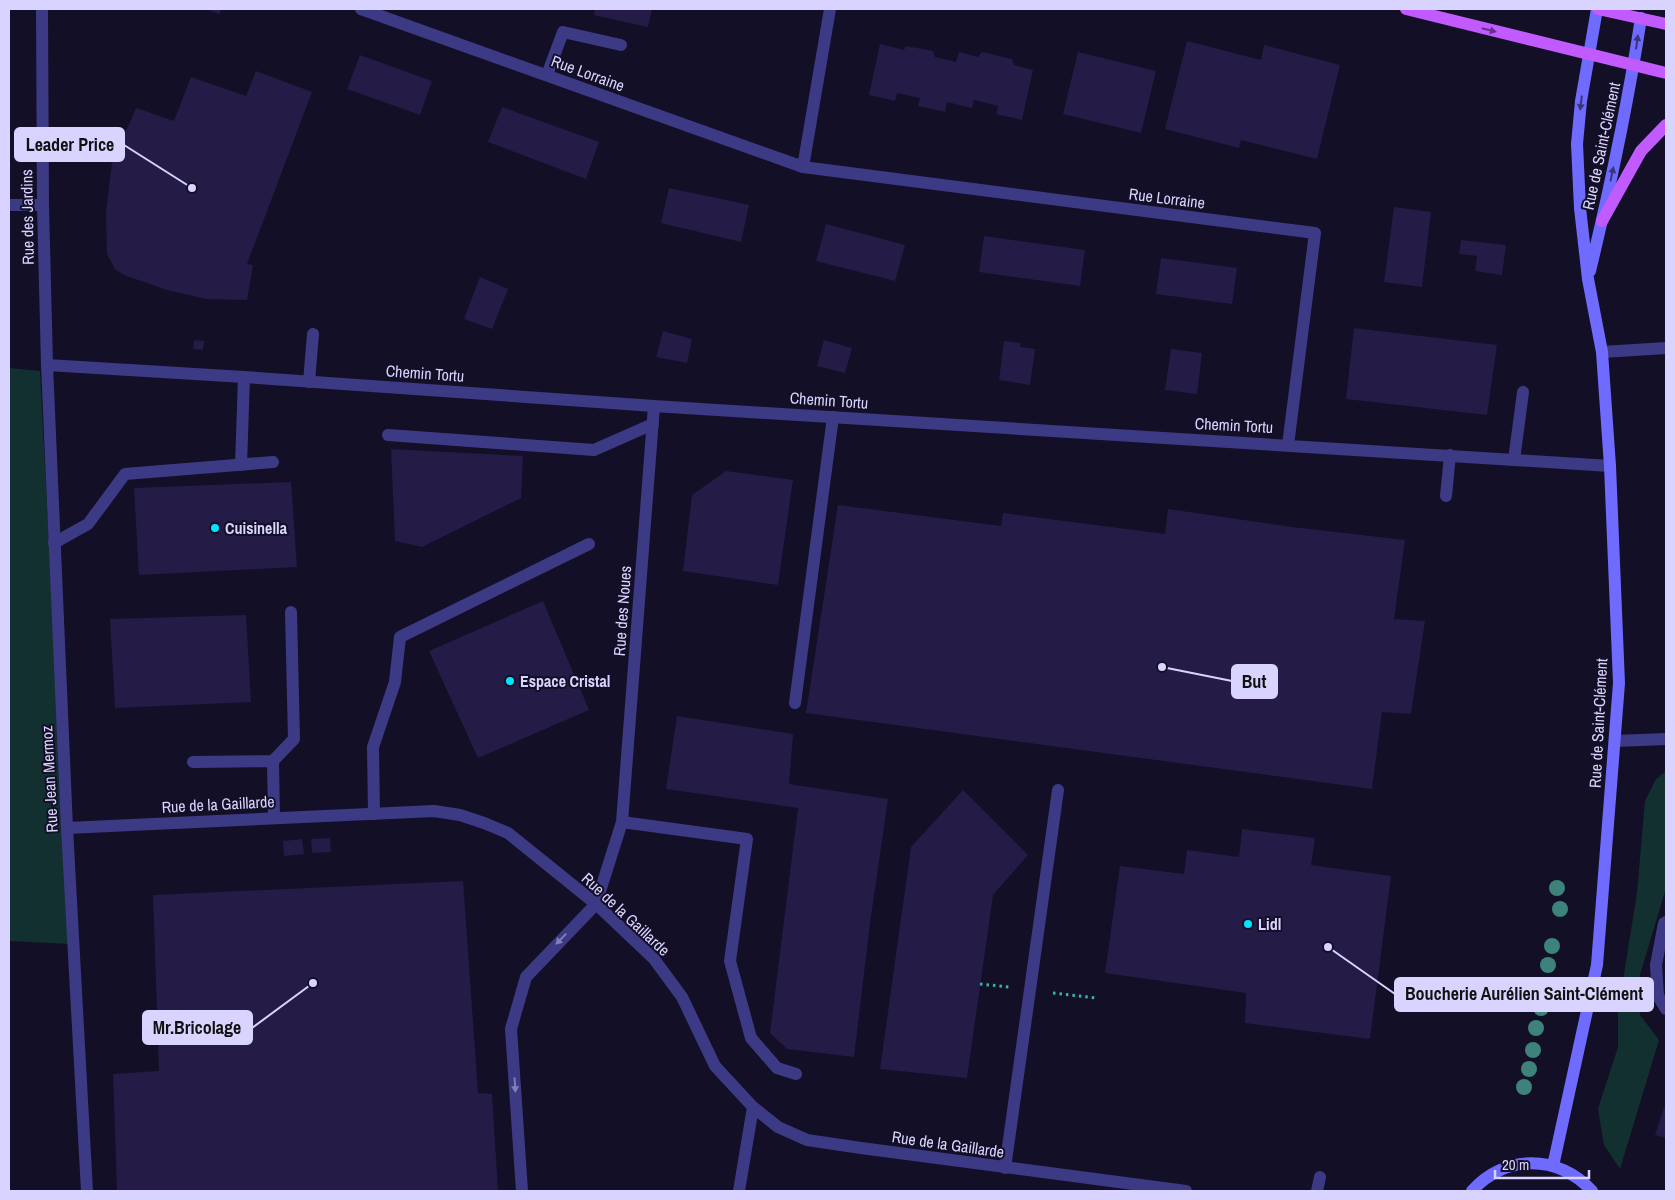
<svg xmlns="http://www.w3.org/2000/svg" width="1675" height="1200" font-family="'Archivo Narrow',sans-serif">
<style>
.green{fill:#12302f}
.building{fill:#241b47}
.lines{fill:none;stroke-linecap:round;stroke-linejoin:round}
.path{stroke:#2fb8b0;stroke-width:3;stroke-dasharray:2.5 4;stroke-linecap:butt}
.lane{stroke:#3d3a85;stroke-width:12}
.street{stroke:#3d3a85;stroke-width:12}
.secondary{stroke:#6f6bff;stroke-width:12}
.primary{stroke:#c25bff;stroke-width:12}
.tree{fill:#3d827b}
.oneway{fill:#623188}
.oneway2{fill:#38347d}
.oneway3{fill:#837fbc}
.poi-dot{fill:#00e5ff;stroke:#130f26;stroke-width:2}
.labels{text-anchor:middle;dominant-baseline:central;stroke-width:4;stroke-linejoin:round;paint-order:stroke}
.street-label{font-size:16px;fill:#d9d4ff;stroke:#130f26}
.poi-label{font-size:16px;font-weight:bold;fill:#d9d4ff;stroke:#130f26;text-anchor:start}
.leader{fill:none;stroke:#d9d4ff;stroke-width:2}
.callout-dot{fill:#d9d4ff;stroke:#130f26;stroke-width:2}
.callout{fill:#d9d4ff;stroke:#d9d4ff;stroke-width:2}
.callout-label{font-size:18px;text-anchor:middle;font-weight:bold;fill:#111}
</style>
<rect width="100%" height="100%" fill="#130f26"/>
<path class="green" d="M9 368 40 371 70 944 9 941Z
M1666 771V888L1639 978 1640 1015 1659 1040 1620 1169 1604 1145 1598 1109 1618 1047V1011L1637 893 1645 801 1656 779Z"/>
<path class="building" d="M205 9H222L219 14Z
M595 9H652L648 27 594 15Z
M1187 41 1261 60 1264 45 1340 65 1317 159 1241 140 1239 148 1165 129Z
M880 44 904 50 906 46 933 51 935 57 956 62 959 52 978 57 982 52 1012 59 1014 65 1033 70 1022 120 996 114 998 106 974 100 972 108 947 102 945 112 918 106 920 98 897 93 895 101 869 95Z
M1078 52 1156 71 1141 133 1063 114Z
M360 55 432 81 420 115 347 89Z
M256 71 312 92 247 264 253 265 247 300 206 299 167 290 124 275 115 269 107 254 106 213 112 163 136 108 174 121 191 77 246 96Z
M502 107 599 142 586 179 488 142Z
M669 188 749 205 741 242 661 223Z
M1394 207 1431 212 1422 287 1384 282Z
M826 224 905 245 895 281 816 261Z
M984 236 1085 250 1080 286 979 272Z
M1461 240 1506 245 1502 275 1475 271 1477 256 1459 254Z
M1161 258 1237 268 1232 304 1156 294Z
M480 277 508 289 492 329 464 319Z
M1354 328 1497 345 1487 415 1346 399Z
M663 331 692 339 687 363 656 357Z
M194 340 204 341 203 350 193 349Z
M824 340 852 348 845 373 817 366Z
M1004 341 1021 343 1020 347 1035 349 1030 385 999 380Z
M1171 349 1202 353 1197 394 1165 390Z
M391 449 523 456 521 498 422 547 395 541Z
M726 471 793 480 778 585 683 571 692 495Z
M291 482 297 567 139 575 134 488Z
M838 505 1001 526 1003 513 1165 534 1168 509 1292 527 1405 540 1394 619 1425 621 1411 714 1382 712 1372 789 806 713Z
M543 601 589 710 478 758 429 651Z
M246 615 251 702 115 708 110 619Z
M677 716 793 734 789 784 888 799 870 923 854 1057 787 1049 770 1033 798 808 666 789Z
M963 790 1028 855 993 895 967 1078 880 1069 911 847Z
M1242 829 1315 838 1311 865 1391 876 1370 1039 1245 1023 1246 993 1105 973 1120 866 1184 874 1187 850 1239 857Z
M330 838 331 852 312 853 311 839Z
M302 839 304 854 284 856 283 841Z
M463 881 478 1093 492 1094 498 1191H117L113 1074 159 1071 153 895Z
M1664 1107 1666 1108V1138L1655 1135Z"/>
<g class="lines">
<path class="path" d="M980 984 1009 987
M1053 993 1096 998"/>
<path class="lane" d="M547 75 563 32 621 45
M9 205H43
M1602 352 1666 348
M309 382 313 334
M388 435 594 450 653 424
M1514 460 1523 392
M241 465 244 377
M1446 496 1450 455
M54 543 88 524 125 474 273 462
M795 703 833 417
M1615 741 1666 739
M193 762 273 761
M374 814 373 747 395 682 400 637 589 544
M274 818 273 761 294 739 291 612
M622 822 747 839 730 961 751 1038 777 1068 796 1074
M1666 922 1664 923 1656 965 1658 996 1666 1009
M1005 1168 1058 790
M522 1191 511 1029 526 977 596 904
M1317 1191 1320 1177"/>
<path class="street" d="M42 9 43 205 47 365 67 828 87 1191
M361 9 803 167 1315 233 1288 445
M803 167 830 9
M47 365 244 377 654 406 1610 466
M67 828 434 811 460 815 484 823 508 833 596 904 654 959 682 997 715 1066 753 1107 778 1127 807 1140 861 1148 1186 1191
M596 904 622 822 654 406
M739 1191 753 1107"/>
<path class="secondary" d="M1590 271C1610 188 1628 103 1641 18
M1553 1166 1597 965 1619 683 1610 466 1602 352 1588 279 1580 208 1577 144 1581 101 1597 9
M1472 1191C1504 1154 1559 1154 1592 1191"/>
<path class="primary" d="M1406 9 1666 73
M1598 9 1666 24
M1602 221 1641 151 1666 125"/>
</g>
<g class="tree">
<circle cx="1557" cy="888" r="8"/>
<circle cx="1560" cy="909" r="8"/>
<circle cx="1552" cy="946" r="8"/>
<circle cx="1548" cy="965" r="8"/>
<circle cx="1541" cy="1008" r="8"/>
<circle cx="1536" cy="1028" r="8"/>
<circle cx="1533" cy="1050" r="8"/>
<circle cx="1529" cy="1069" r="8"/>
<circle cx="1524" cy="1087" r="8"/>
</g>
<defs><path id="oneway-solid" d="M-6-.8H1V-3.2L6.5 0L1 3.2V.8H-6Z" transform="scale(1.25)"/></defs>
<use class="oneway" href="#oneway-solid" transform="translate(1489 30) rotate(14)"/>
<g class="oneway2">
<use href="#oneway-solid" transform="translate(1637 42) rotate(-82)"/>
<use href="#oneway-solid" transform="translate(1581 103) rotate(97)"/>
<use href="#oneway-solid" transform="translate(1612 174) rotate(-78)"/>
</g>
<g class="oneway3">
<use href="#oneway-solid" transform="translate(561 939) rotate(134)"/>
<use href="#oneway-solid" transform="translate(515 1085) rotate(86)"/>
</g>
<g class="poi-dot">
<circle cx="215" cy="528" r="5"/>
<circle cx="510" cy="681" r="5"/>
<circle cx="1248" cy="924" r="5"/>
</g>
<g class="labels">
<g class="street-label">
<text transform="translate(588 73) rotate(20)">Rue Lorraine</text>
<text transform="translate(1601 146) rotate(-78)">Rue de Saint-Clément</text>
<text transform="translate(1167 198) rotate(7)">Rue Lorraine</text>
<text transform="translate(27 217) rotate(-91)">Rue des Jardins</text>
<text transform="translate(425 373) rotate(4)">Chemin Tortu</text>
<text transform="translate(829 400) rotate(4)">Chemin Tortu</text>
<text transform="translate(1234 425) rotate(3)">Chemin Tortu</text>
<text transform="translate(622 611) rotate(-86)">Rue des Noues</text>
<text transform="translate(1598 723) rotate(-87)">Rue de Saint-Clément</text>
<text transform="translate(49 779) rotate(-93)">Rue Jean Mermoz</text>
<text transform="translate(218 804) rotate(-3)">Rue de la Gaillarde</text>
<text transform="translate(626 914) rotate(43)">Rue de la Gaillarde</text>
<text transform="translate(948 1144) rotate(8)">Rue de la Gaillarde</text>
</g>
<g class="poi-label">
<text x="225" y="528">Cuisinella</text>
<text x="520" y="681">Espace Cristal</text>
<text x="1258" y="924">Lidl</text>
</g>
</g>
<path class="leader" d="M192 188L124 145M1162 667L1232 681M1328 947L1395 994M313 983L252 1028"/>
<g class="callout-dot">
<circle cx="192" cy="188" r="5"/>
<circle cx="1162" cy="667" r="5"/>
<circle cx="1328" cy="947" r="5"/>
<circle cx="313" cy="983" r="5"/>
</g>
<g class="callout">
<rect x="15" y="128" width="109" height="33" rx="5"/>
<rect x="1232" y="665" width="45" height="33" rx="5"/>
<rect x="1395" y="978" width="258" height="33" rx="5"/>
<rect x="143" y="1011" width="109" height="33" rx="5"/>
</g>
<g class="callout-label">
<text x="70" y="151">Leader Price</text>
<text x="1254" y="688">But</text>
<text x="1524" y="1000">Boucherie Aurélien Saint-Clément</text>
<text x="197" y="1034">Mr.Bricolage</text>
</g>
<rect width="1675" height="1200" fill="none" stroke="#d9d4ff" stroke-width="20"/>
<path d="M1495 1170v8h94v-8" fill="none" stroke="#d9d4ff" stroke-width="2.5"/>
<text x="1502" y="1170" font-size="15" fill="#d9d4ff" stroke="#130f26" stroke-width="4" paint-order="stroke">20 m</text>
</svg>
